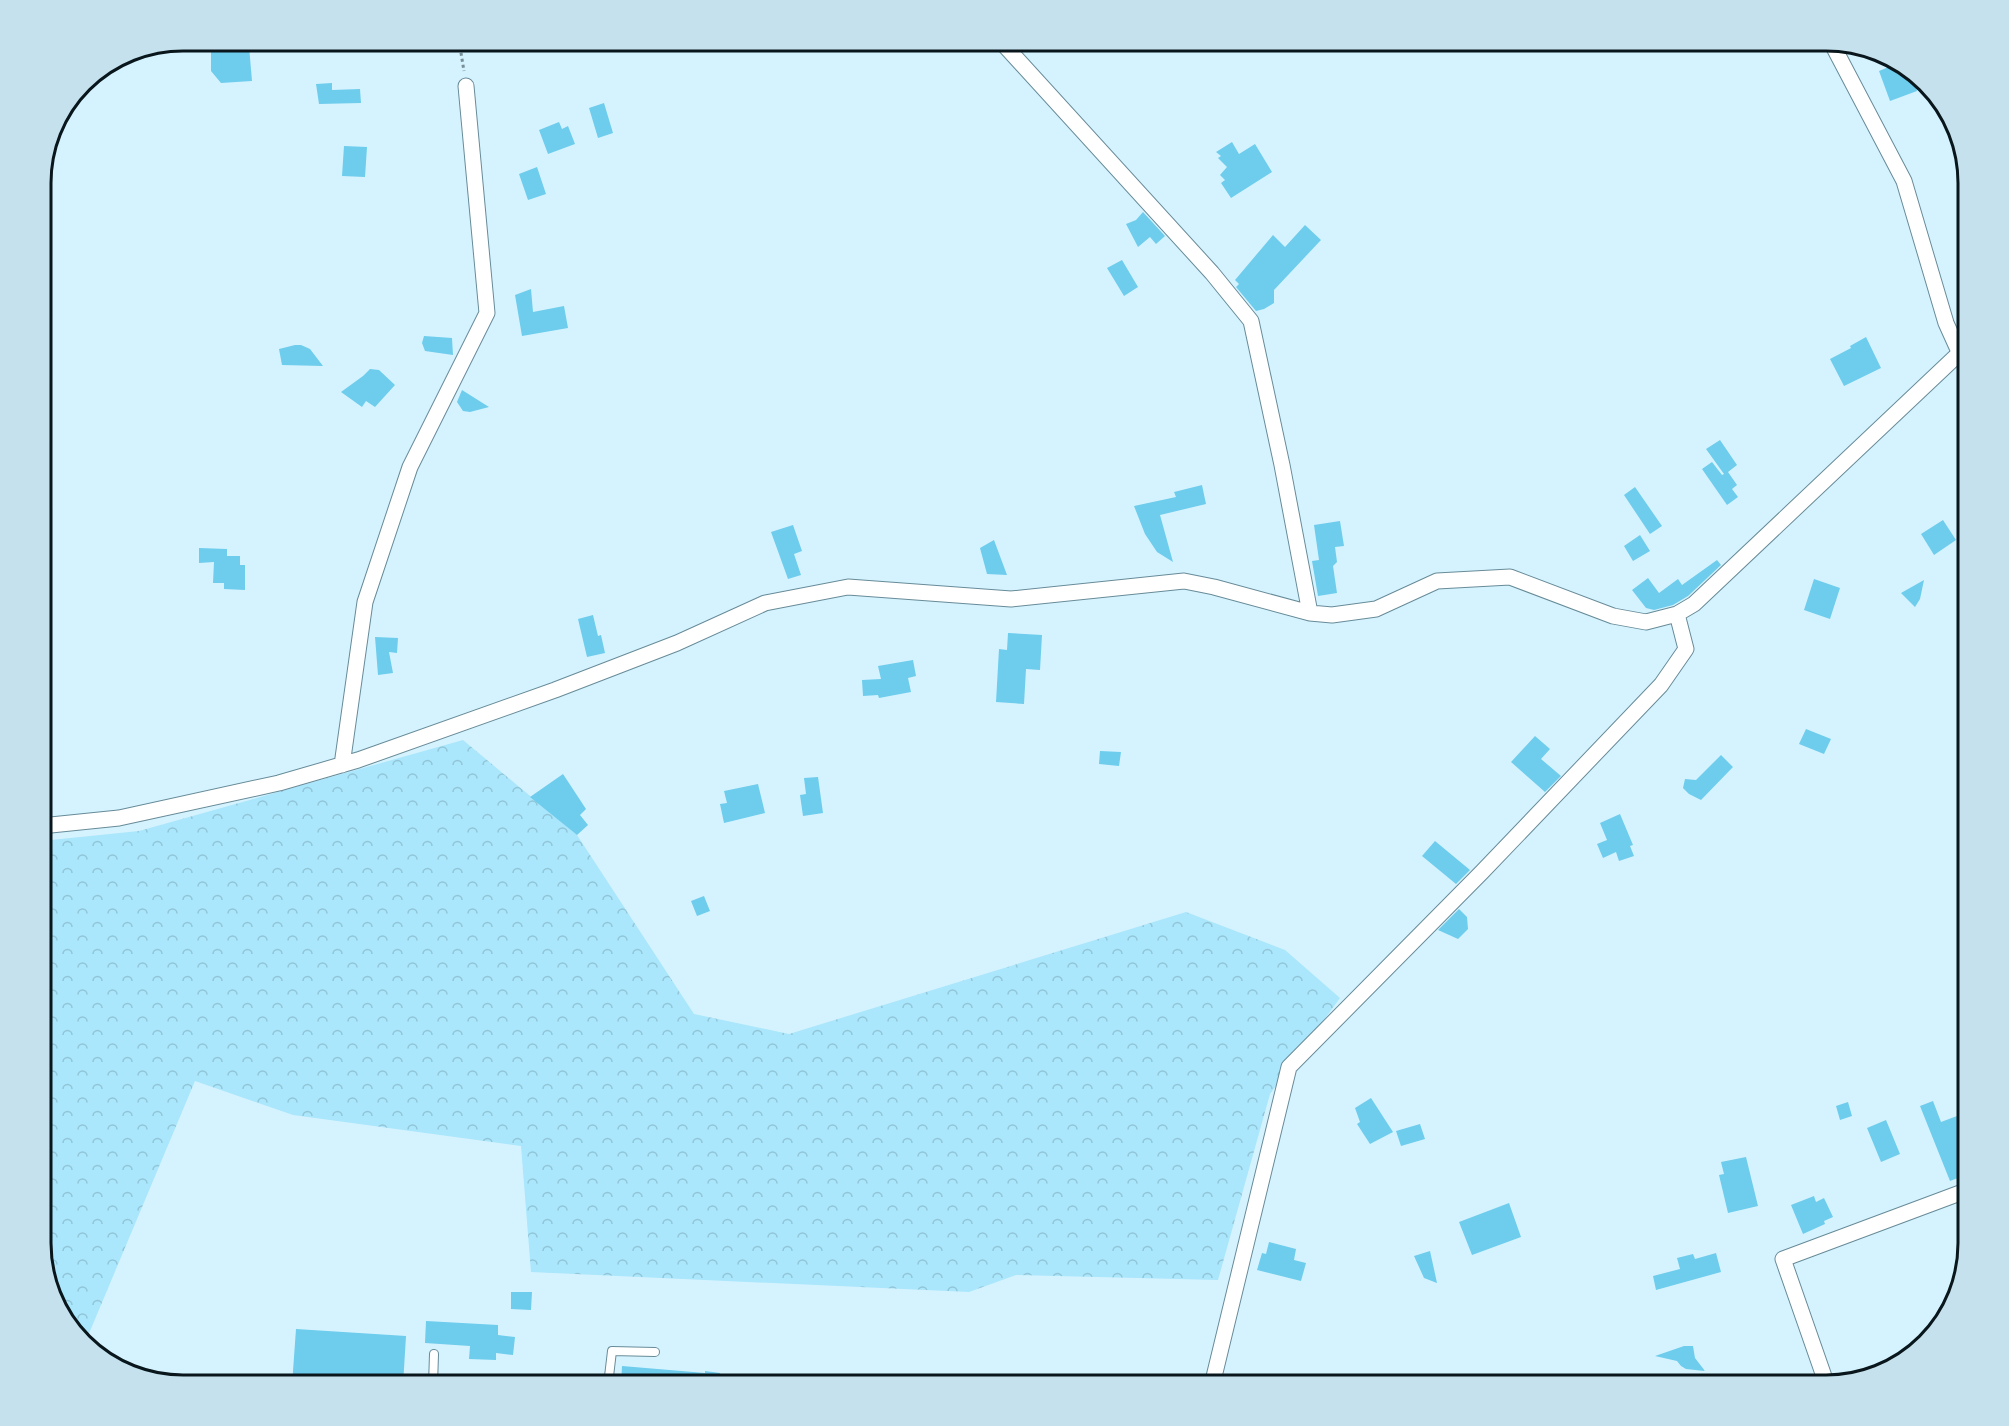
<svg xmlns="http://www.w3.org/2000/svg" width="2009" height="1426" font-family="'IBM Plex Sans',sans-serif">
<style>
.forest{fill:url(#forest-crowns)}
.building{fill:#6eccec}
.lines{fill:none;stroke-linecap:round;stroke-linejoin:round}
.lane-casing{stroke:#678b98;stroke-width:10}
.street-casing{stroke:#678b98;stroke-width:17}
.path{stroke:#788f97;stroke-width:3;stroke-dasharray:3 3;stroke-linecap:butt}
.lane{stroke:#fff;stroke-width:8}
.street{stroke:#fff;stroke-width:15}
.rim{fill:none;stroke:#09171c;stroke-width:3}
</style>
<defs>
<pattern id="forest-crowns" width="20" height="18" patternUnits="userSpaceOnUse" patternTransform="scale(1.5)"><rect width="20" height="18" fill="#aae6fc"/><path d="M2 6a3 3 0 1 1 6 0M12 15a3 3 0 1 1 6 0" fill="none" stroke="#91c5d7"/></pattern>
</defs>
<rect width="100%" height="100%" fill="#d5f3ff"/>
<path class="forest" d="M463 740 577 835 694 1014 789 1034 1186 912 1285 950 1340 998 1270 1094 1218 1280 1016 1275 969 1292 531 1272 521 1146 293 1115 195 1081 85 1343 59 1314 41 1252V841L139 831Z"/>
<path class="building" d="M249 46 252 81 221 83 211 71V47L231 49Z
M1896 64 1911 69 1917 91 1890 101 1879 71Z
M332 83V90L360 89 361 103 319 104 316 84Z
M604 103 613 133 598 138 589 108Z
M559 122 562 129 568 126 575 144 548 154 539 130Z
M1232 142 1239 154 1255 144 1272 172 1231 198 1221 183 1225 180 1220 175 1227 167 1218 158 1221 156 1216 152Z
M344 146 367 147 365 177 342 176Z
M537 167 546 194 528 200 519 174Z
M1143 212 1165 236 1156 244 1150 237 1138 247 1126 224 1136 220Z
M1305 225 1321 240 1274 290V303L1264 309 1256 311 1236 287 1239 284 1235 280 1273 235 1285 247Z
M1122 260 1138 287 1124 296 1107 268Z
M531 289 533 312 564 306 568 328 522 336 515 295Z
M424 336 452 338 453 355 425 351 422 343Z
M1866 337 1881 368 1844 386 1830 359 1851 348 1850 346Z
M295 345H301L310 349 323 366 282 365 279 349Z
M370 369 379 370 395 385 375 407 366 401 362 407 341 392 363 376Z
M462 390 489 407 470 412 463 411 457 402Z
M1720 440 1737 465 1728 472 1737 485 1732 489 1738 497 1727 505 1702 469 1712 462 1722 475 1724 474 1706 449Z
M1202 485 1206 504 1160 515 1173 562 1157 552 1145 534 1134 506 1176 497 1174 492Z
M1635 487 1662 526 1650 534 1624 495Z
M1943 520 1956 540 1934 555 1921 534Z
M1340 521 1344 546 1335 547 1337 562 1333 566 1337 593 1318 596 1312 561 1319 560 1314 525Z
M793 525 802 551 794 554 801 575 788 579 771 532Z
M1640 535 1650 551 1633 561 1624 546Z
M994 540 1007 575 987 574 980 548Z
M199 548 227 549V556H240V565H245V590L224 589V583H213L214 562 199 563Z
M1717 560 1721 565 1688 596 1673 605 1654 610 1646 608 1632 590 1648 578 1659 593 1678 579 1682 585Z
M1814 579 1840 588 1830 619 1804 610Z
M1924 580 1920 599 1915 607 1901 593Z
M593 615 598 636 601 635 605 653 587 657 578 619Z
M1008 633 1042 635 1040 670 1026 669 1024 704 996 702 999 649 1007 650Z
M375 637 398 638 397 653 389 652 393 673 378 675Z
M913 660 916 676 908 678 911 692 879 698 878 695 863 696 862 680 881 679 878 666Z
M1806 729 1831 739 1824 754 1799 744Z
M1535 736 1550 749 1541 759 1561 776 1545 792 1511 762Z
M1100 751 1121 752 1119 766 1099 764Z
M1721 755 1733 767 1701 800 1689 794 1683 788 1685 779 1696 780Z
M563 774 586 809 580 815 588 825 577 835 530 797Z
M818 777 823 813 803 816 800 795 806 794 804 778Z
M758 784 765 813 724 823 720 804 727 803 724 791Z
M1620 814 1633 845 1630 846 1634 856 1619 861 1616 852 1603 858 1597 844 1607 840 1600 823Z
M1435 841 1470 870 1456 884 1422 856Z
M704 896 710 911 697 916 691 901Z
M1459 909 1467 917 1468 929 1458 939 1438 930Z
M1371 1098 1393 1132 1370 1144 1357 1124 1360 1122 1355 1108Z
M1933 1101 1941 1122 1957 1116 1959 1122 1968 1118V1147L1963 1149 1968 1162V1174L1950 1181 1920 1106Z
M1848 1102 1852 1116 1840 1120 1836 1106Z
M1886 1120 1900 1154 1881 1162 1867 1128Z
M1420 1124 1425 1139 1401 1146 1396 1131Z
M1746 1157 1758 1206 1728 1213 1719 1175 1724 1174 1721 1162Z
M1814 1196 1816 1202 1824 1198 1833 1217 1824 1221 1825 1224 1803 1234 1791 1205Z
M1509 1203 1521 1237 1472 1255 1459 1222Z
M1269 1242 1296 1249 1294 1260 1306 1263 1301 1281 1257 1270 1262 1253 1266 1254Z
M1430 1251 1437 1283 1424 1278 1414 1256Z
M1716 1253 1721 1272 1656 1290 1653 1276 1680 1269 1677 1258 1693 1254 1695 1259Z
M511 1292H532L531 1310 511 1309Z
M426 1321 498 1325V1335L515 1337 513 1355 496 1353V1360L469 1359 470 1346 425 1343Z
M296 1329 406 1336 403 1385H371V1380L310 1376 309 1385H292Z
M1684 1346H1693L1695 1358 1705 1371 1686 1369 1681 1366 1677 1361 1655 1356Z
M622 1366 705 1373V1371L720 1373V1375L731 1376V1385H621Z"/>
<g class="lines">
<g class="lane-casing">
<path id="lane" d="M433 1385 434 1354
M608 1385 612 1351 655 1352"/>
</g>
<g class="street-casing">
<path id="street" d="M1003 41 1006 47 1212 273 1251 321 1282 465 1310 613
M1831 42 1904 181 1946 323 1960 354
M342 765 365 602 410 467 487 313 466 86
M41 826 119 818 279 783 358 760 555 690 677 643 765 603 848 587 1011 599 1184 581 1214 587 1310 613 1332 615 1376 609 1437 581 1510 577 1613 616 1646 622 1677 614 1694 604 1968 345
M1212 1385 1289 1067 1482 872 1661 685 1686 649 1677 614
M1827 1385 1783 1259 1968 1190"/>
</g>
<path class="path" d="M459 41 464 71"/>
<use href="#lane" class="lane"/>
<use href="#street" class="street"/>
</g>
<path d="M0 0H2009V1426H0ZM183 51H1826A132 132 0 0 1 1958 183V1243A132 132 0 0 1 1826 1375H183A132 132 0 0 1 51 1243V183A132 132 0 0 1 183 51Z" fill="#c5e1ed" fill-rule="evenodd"/>
<path class="rim" d="M183 51H1826A132 132 0 0 1 1958 183V1243A132 132 0 0 1 1826 1375H183A132 132 0 0 1 51 1243V183A132 132 0 0 1 183 51Z"/>
</svg>
